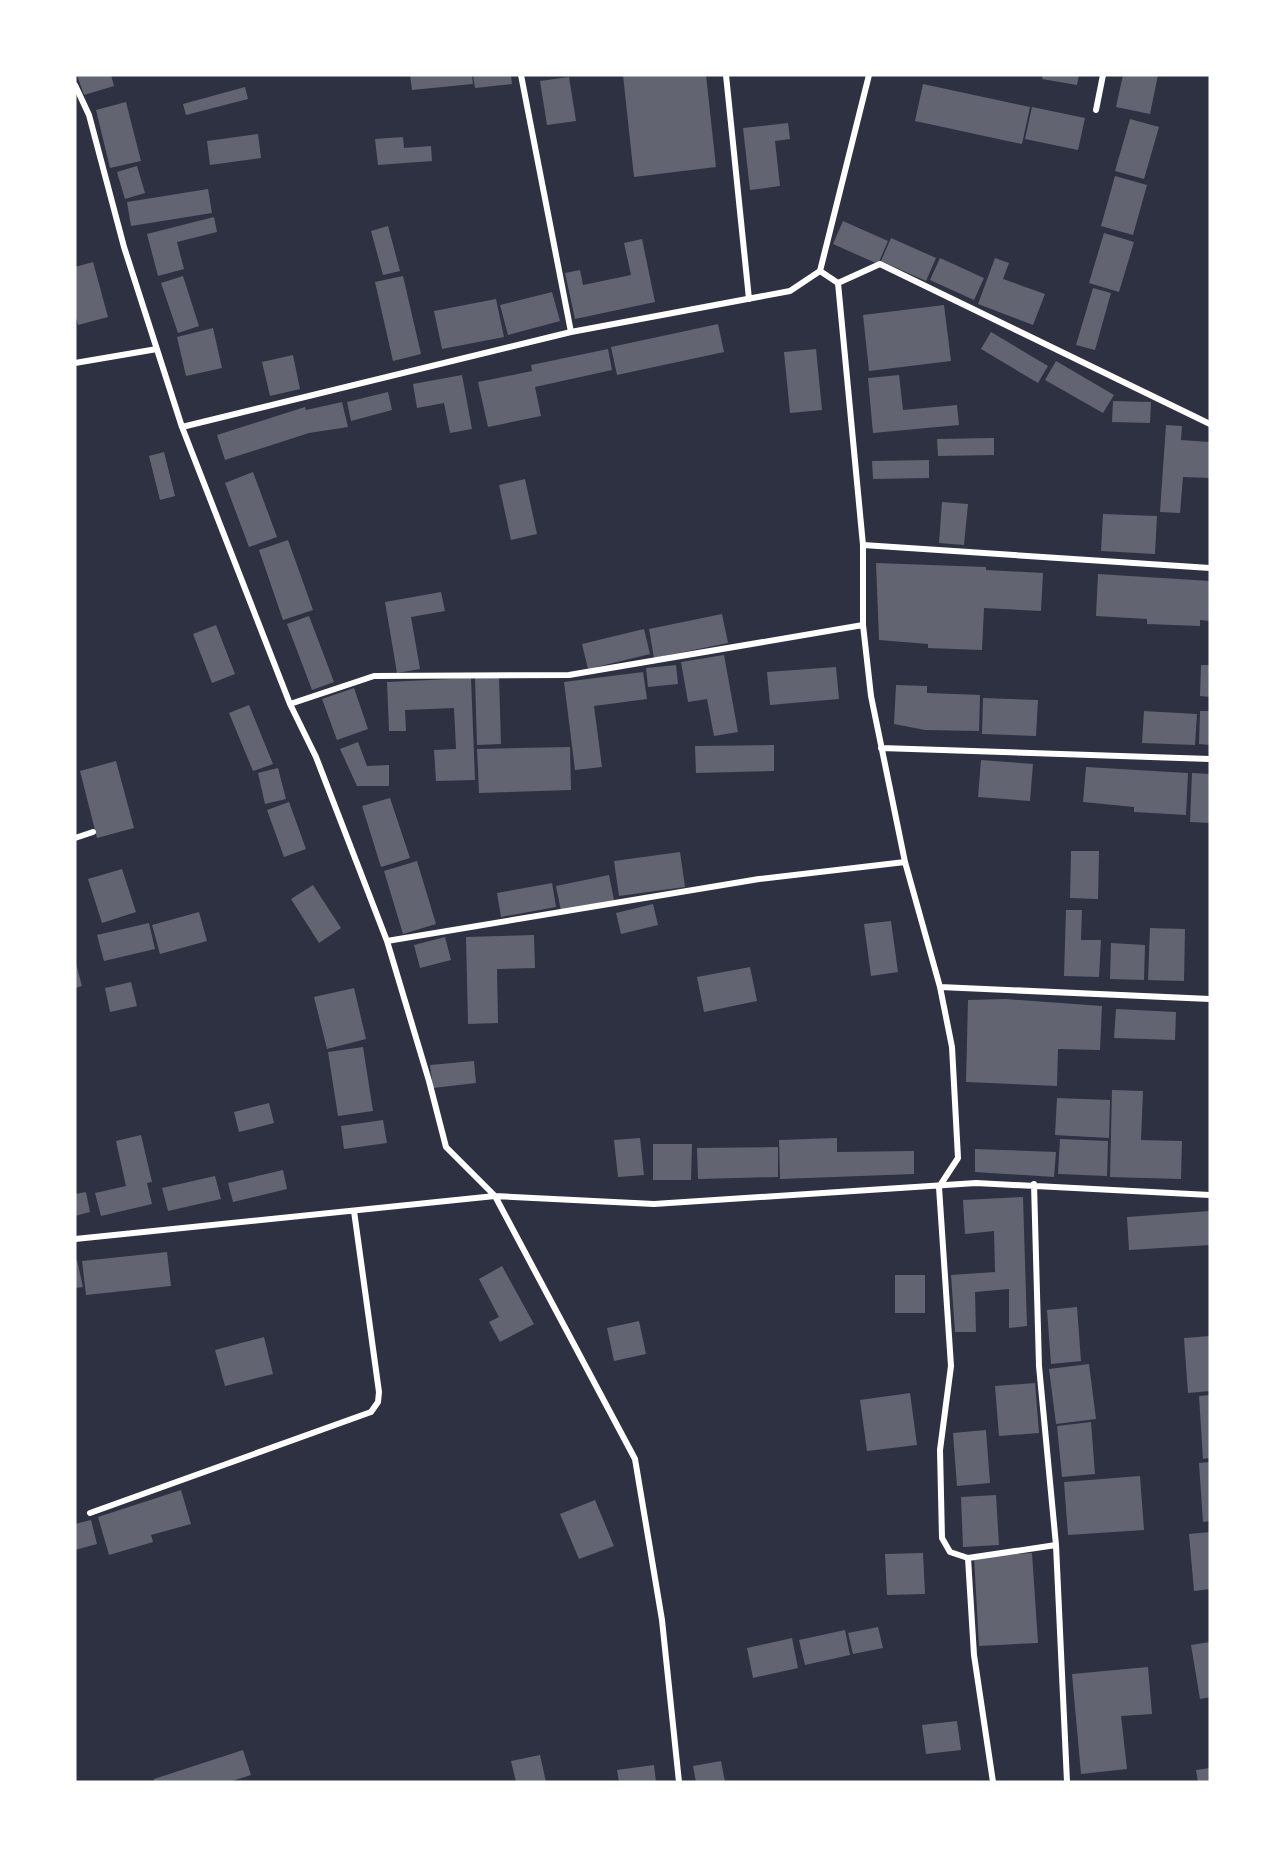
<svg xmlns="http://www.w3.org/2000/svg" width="1285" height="1857" font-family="'Libre Baskerville',serif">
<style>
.building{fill:#626471}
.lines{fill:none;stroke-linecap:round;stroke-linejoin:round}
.minor{stroke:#fff;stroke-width:6}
</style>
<rect width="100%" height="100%" fill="#2d3142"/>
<path class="building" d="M77 75H111L114 86 84 95Z
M410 75H472L473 84 412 90Z
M473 75H511L512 84 475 88Z
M623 75H706L716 167 634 177Z
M1043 75H1079L1077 85 1042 79Z
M1123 75H1158L1150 114 1116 107Z
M569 77 576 121 547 125 540 81Z
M923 84 1030 107 1022 144 915 121Z
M245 87 248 99 186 115 183 104Z
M126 102 141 161 110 168 96 110Z
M1032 107 1085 118 1078 150 1025 139Z
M1130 119 1159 127 1144 179 1115 171Z
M788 123 790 139 775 141 780 186 750 190 743 128Z
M258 134 261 158 210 165 207 141Z
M403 137 404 148 431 146 432 161 378 165 375 139Z
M137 166 145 193 125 199 117 172Z
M1115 176 1147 185 1133 235 1101 226Z
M208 189 212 213 131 226 127 202Z
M214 217 217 232 177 242 184 269 158 276 147 234Z
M843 221 888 241 878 264 833 244Z
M388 226 400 271 383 275 371 231Z
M1104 233 1134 242 1119 292 1089 283Z
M891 238 936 258 926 281 881 261Z
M642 239 655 302 575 319 565 273 580 270 583 285 631 275 624 243Z
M940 258 984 278 974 300 930 280Z
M995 258 1009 263 1003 279 1045 294 1033 325 978 304Z
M93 262 108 317 78 325 75 313V267Z
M183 276 199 326 178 333 161 283Z
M403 276 421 354 393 361 375 282Z
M1093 288 1111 293 1095 350 1076 345Z
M552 292 560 321 508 335 500 305Z
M496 299 504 337 442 349 434 311Z
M944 305 951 361 869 371 863 315Z
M718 324 724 352 617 375 611 347Z
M213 328 222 368 186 376 177 337Z
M991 332 1048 366 1038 383 981 349Z
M608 349 612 370 535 387 541 416 488 427 478 382 532 371 531 365Z
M816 349 822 410 790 413 784 352Z
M293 355 300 389 270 396 262 362Z
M1056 361 1114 395 1103 413 1045 380Z
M462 375 472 429 450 433 444 403 417 408 413 384Z
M899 375 903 410 957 405 959 425 873 433 868 378Z
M388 392 392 410 351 421 347 402Z
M1113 401 1151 402 1150 423 1112 422Z
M342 402 348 427 309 433 225 460 217 435 305 407 306 410Z
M1166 425 1182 426 1181 440 1210 442V478L1183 477 1180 513 1160 512Z
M994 438V455L938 456 937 439Z
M164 452 175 496 160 500 149 456Z
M929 460V478L873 479 872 461Z
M253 472 277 537 249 547 225 483Z
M525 479 537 534 511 540 499 485Z
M942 502 968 504 964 545 939 543Z
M1103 514 1157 516 1155 554 1101 551Z
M288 540 313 610 283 620 259 550Z
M876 563 986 567V570L1043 573 1041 611 984 608 982 650 928 648V644L879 640Z
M1098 574 1210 581V621L1200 620V626L1147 624V619L1096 616Z
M441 592 445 611 411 617 420 669 397 673 385 602Z
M722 614 728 643 654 658 649 629Z
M309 616 334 682 312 690 287 624Z
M216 625 235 674 212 683 193 634Z
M644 629 650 654 588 669 582 644Z
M724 655 738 732 714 736 707 699 688 702 681 662Z
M676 665 678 684 648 687 646 668Z
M1201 665H1210V697L1200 696Z
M836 667 839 699 770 705 767 672Z
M643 672 647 699 594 706 602 767 575 770 564 682Z
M499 677 501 744 477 745 475 678Z
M471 678 475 780 436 781 434 750 456 749 454 708 405 710 406 731H389L387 682Z
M896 685 927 686V693L980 695 979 731 925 730 894 724Z
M354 688 368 729 337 740 322 699Z
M983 698 1038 700 1036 736 982 734Z
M249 705 273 764 253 771 229 713Z
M1144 711 1197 714 1195 745 1142 743Z
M1200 711H1210V745L1199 744Z
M358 742 367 766 389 765V786H357L340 749Z
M774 745V771L696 773 695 746Z
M570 747 571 790 479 793 477 749Z
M981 760 1033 764 1030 801 978 797Z
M116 761 134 828 97 838 80 771Z
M1086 767 1188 773 1186 815 1134 812V807L1083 802Z
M278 768 286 799 265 804 258 773Z
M1192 773 1210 774V823L1190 822Z
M390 798 410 858 381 867 362 806Z
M289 802 306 849 284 857 267 810Z
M1071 851H1099L1098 899 1070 898Z
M680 852 685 887 619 896 614 861Z
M417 861 436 924 403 934 384 871Z
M122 869 136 912 102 923 88 879Z
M609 875 614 900 561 911 556 886Z
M552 883 556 907 501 917 497 893Z
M313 885 341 928 319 943 291 899Z
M653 904 658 925 621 934 616 913Z
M1066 910H1082L1081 940H1101L1099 977 1064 976Z
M199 912 207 941 160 954 152 925Z
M891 921 898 972 871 976 864 924Z
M149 923 155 949 104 961 97 935Z
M1150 928 1185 929 1184 981 1148 980Z
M534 935 535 968 497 969 498 1023 468 1024 466 937Z
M445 937 451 960 420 968 414 945Z
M1111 943 1145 945 1144 980 1110 979Z
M75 960 82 986 75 988Z
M750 967 757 1001 704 1012 697 977Z
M131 982 137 1006 110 1012 105 988Z
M354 988 366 1039 327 1049 314 997Z
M1006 999 1102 1006 1100 1050 1058 1049 1057 1086 966 1082 968 1000Z
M1116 1009 1176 1012 1175 1040 1114 1038Z
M363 1047 373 1111 338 1116 328 1052Z
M474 1061 476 1083 433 1088 430 1065Z
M1112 1090 1143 1091 1141 1140 1182 1141 1181 1179 1110 1177Z
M1057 1098 1110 1100 1109 1138 1055 1135Z
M269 1103 274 1123 239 1132 234 1112Z
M383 1120 387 1143 344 1149 341 1126Z
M141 1135 152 1182 147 1183 152 1204 101 1216 95 1193 126 1186 116 1141Z
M640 1138 644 1175 618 1177 614 1140Z
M837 1138V1152L914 1151V1174L780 1179 779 1140Z
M1060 1139 1108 1141 1107 1176 1058 1174Z
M653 1144H692L691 1180H653Z
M778 1147V1177L698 1179 697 1148Z
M975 1149 1056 1152 1054 1177 975 1172Z
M283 1170 287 1189 233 1202 228 1183Z
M215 1176 221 1199 168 1211 162 1188Z
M86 1192 90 1212 75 1216V1194Z
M1023 1197 1027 1326 1009 1328V1289L975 1292 976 1332H955L951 1275 995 1272 994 1231 965 1234 963 1200Z
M1210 1211V1245L1129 1250 1127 1217Z
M167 1252 171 1286 86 1295 82 1261Z
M75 1260H77L83 1287 75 1288Z
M502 1266 534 1324 500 1342 489 1322 499 1317 479 1279Z
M895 1275H925V1313H895Z
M1077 1307 1081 1361 1051 1364 1047 1310Z
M639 1321 646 1354 614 1361 607 1328Z
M1210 1336V1391L1188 1393 1184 1338Z
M264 1337 273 1374 225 1386 215 1350Z
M1089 1364 1096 1419 1056 1424 1049 1369Z
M1035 1383 1039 1433 999 1436 995 1386Z
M910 1393 917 1445 867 1451 860 1400Z
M1210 1395V1458L1203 1459 1199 1396Z
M1091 1422 1095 1474 1062 1477 1057 1426Z
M986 1430 990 1483 957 1486 953 1433Z
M1210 1462V1521L1203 1522 1199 1463Z
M1140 1476 1144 1530 1068 1535 1064 1482Z
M181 1490 191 1524 151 1535 153 1542 109 1555 98 1517Z
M996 1495 999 1545 963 1547 961 1497Z
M595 1500 614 1546 579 1559 560 1514Z
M91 1520 97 1544 75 1550V1524Z
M1210 1532V1589L1194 1591 1189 1534Z
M923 1553 925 1594 887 1595 885 1554Z
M1032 1553 1038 1643 979 1646 974 1557Z
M878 1627 883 1648 853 1654 848 1633Z
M845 1630 850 1655 805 1665 799 1640Z
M792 1638 798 1668 753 1678 747 1648Z
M1210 1642V1697L1200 1699 1191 1645Z
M1148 1667 1152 1714 1121 1716 1127 1769 1081 1774 1072 1674Z
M957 1721 961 1750 926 1754 922 1725Z
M243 1750 251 1775 229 1782H154V1779Z
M540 1755 546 1782H516L511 1761Z
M721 1761 725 1782H696L693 1766Z
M654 1765 656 1782H619L617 1770Z
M1210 1768V1782H1198L1196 1770Z"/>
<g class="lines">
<path class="minor" d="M521 75 571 332
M726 75 749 299
M75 85 89 115 124 247 182 427 290 704 316 757 387 941 429 1081 446 1147 495 1196 635 1459 662 1620 679 1782
M1096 110 1103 75
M820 271 869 75
M838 283 863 545V625L871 696 905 862 940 987 952 1047 958 1158 939 1187 951 1366 940 1450 942 1538 950 1552 968 1558 974 1655 993 1782
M75 363 157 349
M182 427 571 332 790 291 820 271 838 283 880 264 1210 424
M863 545 1210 568
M290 704 374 676 569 675 863 625
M881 748 1210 759
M75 838 93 832
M387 941 759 879 905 862
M940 987 1210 999
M1034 1184 1039 1366 1056 1545 1067 1782
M75 1239 495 1196 654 1204 976 1183 1210 1195
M90 1513 371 1412 378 1402 379 1392 354 1211
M968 1558 1056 1545"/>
</g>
<rect width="1285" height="1857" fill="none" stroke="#ffffff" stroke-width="153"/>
</svg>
